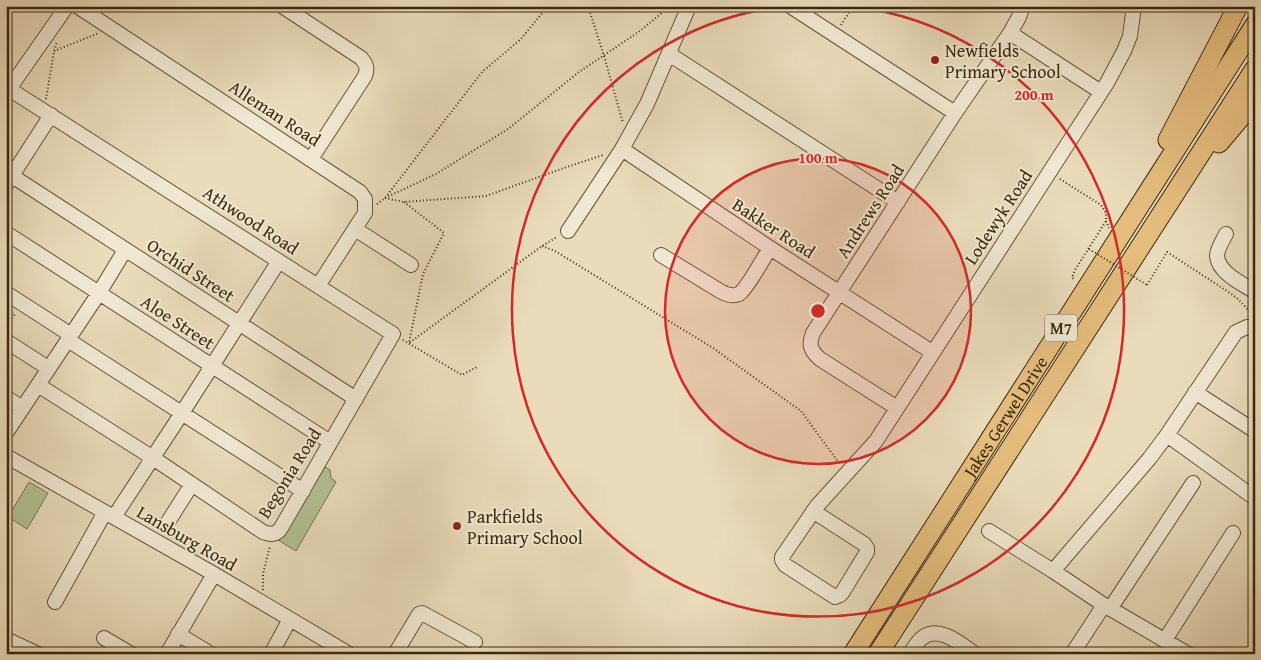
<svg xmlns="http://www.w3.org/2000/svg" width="1261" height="660" font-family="'Gentium Book Plus',serif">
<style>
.green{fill:#b1c294;stroke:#767550}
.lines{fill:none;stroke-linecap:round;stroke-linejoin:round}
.minor-casing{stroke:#675538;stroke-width:16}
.highway-casing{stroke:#3b280c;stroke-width:21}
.path{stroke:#3b280c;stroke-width:2;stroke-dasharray:1 2.5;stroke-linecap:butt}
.minor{stroke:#f1e8d3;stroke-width:14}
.highway{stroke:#e5be7e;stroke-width:19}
.path-bridge{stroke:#3b280c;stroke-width:2;stroke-dasharray:1 2.5;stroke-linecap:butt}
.ring{fill:none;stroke:#d62828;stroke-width:2.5}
.poi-dot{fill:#8f2418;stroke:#f1e8d3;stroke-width:2}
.labels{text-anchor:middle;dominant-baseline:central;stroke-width:4;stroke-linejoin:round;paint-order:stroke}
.shield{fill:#f1e8d3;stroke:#726248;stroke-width:1}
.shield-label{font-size:16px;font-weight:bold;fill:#3b280c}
.poi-label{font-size:18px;fill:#3b280c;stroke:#f1e8d3;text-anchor:start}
.street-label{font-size:18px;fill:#3b280c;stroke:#f1e8d3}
.centre{fill:#d62828;stroke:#f1e8d3;stroke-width:2.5}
.ring-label{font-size:15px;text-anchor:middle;font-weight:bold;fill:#d62828;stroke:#f1e8d3;stroke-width:4;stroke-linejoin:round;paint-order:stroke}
</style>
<rect width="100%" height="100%" fill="#eadcbb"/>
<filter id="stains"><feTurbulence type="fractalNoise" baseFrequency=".004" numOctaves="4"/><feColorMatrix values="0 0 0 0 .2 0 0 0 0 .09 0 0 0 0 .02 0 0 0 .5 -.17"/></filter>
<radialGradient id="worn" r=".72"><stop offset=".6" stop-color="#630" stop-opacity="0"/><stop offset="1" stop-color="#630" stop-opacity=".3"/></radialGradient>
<path class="green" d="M322 465 330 470 331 478 336 482 296 551 278 540Z
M29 482 48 493 27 529 8 517Z"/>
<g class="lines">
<g class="minor-casing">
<path id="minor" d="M77 6 360 192 365 199V213L318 286
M282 6 361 58C366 64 368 68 365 76L311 159
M790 6 955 113
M1010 33 1101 92
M669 54 898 202
M6 87 393 334 281 528C277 535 270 535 263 532L153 458 38 385
M9 89 67 6
M622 149 770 248 932 352
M6 172 356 399
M6 185 51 115
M355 229 411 265
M568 231 622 149 647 104 689 6
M6 233 330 442
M1226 234C1223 240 1217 249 1217 256 1219 274 1242 283 1255 292
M661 255 720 291C725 294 732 297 739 294 747 289 764 257 770 248
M6 293 71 335
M68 340 303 491
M6 341 48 368
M1195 392 1255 431
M6 397 22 408
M897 408 820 359C811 351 808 345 813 333L955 113 1010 33 1019 17 1023 6
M6 433 99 293 125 250
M1167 435 1252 496
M6 456 214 574 349 654
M813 511 864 544 867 548V552L842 593 840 595 835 597 785 565 782 560V557L817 506 876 441 1107 83 1124 51 1130 36 1134 6
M114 517 182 413 279 261
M166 525 192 484
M989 531 1053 571 1104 605 1188 654
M1053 571 1149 459 1167 435 1236 332 1247 327 1255 328
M55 602 105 512
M1110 609 1193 483
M178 634 211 654
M104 638 131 654
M6 639 38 654
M1165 640 1233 533
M167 654 214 574
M271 654 290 619
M395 654 419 614 422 613 475 642
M910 654C914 648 917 642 922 638 939 624 962 645 975 654
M1072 654 1104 605"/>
</g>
<g class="highway-casing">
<g id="highway">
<path d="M1168 140 1238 6"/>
<path d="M1219 143 1255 100"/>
<path id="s1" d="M853 654 1255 25"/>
<path d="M878 654 1255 69"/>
</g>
</g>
<path class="path" d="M588 6 604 56 623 123
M841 25 853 6
M54 51 99 33
M46 99 54 51 57 42
M1060 179 1101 205 1106 213V221L1075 270 1072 278 1075 279
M385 198 436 174 508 129 579 72 640 31 670 6
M385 198 404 202 486 196 564 168 603 155
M404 202 444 233 423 274 409 343 542 246 557 237
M377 204 385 198 482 72 521 39 548 6
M1106 221 1109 228
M542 246 555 251 713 348 801 411 839 463
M1147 285 1167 252 1230 293 1238 299 1253 315
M6 327 15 314
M403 340 462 375 477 367
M263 590V574L270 546"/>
<use href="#minor" class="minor"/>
<use href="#highway" class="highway"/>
<path class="path-bridge" d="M1089 249 1147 285"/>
</g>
<circle cx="818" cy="311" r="153" fill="#d62828" fill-opacity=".12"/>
<g class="ring">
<circle cx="818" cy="311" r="153"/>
<path d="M847 6A306 306 0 1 1 789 6"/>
</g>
<g class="poi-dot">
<circle cx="935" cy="60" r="5"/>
<circle cx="457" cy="526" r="5"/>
</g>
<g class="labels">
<rect class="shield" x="1045" y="314.5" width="32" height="27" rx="4"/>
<g class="shield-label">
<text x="1061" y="328">M7</text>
</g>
<g class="poi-label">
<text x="945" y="50">Newfields<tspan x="945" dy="21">Primary School</tspan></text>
<text x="467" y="516">Parkfields<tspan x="467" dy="21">Primary School</tspan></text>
</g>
<g class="street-label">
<text transform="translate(275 113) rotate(33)">Alleman Road</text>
<text transform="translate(870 211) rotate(-57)">Andrews Road</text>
<text transform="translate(998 217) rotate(-57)">Lodewyk Road</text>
<text transform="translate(251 220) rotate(33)">Athwood Road</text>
<text transform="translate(774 228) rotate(33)">Bakker Road</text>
<text transform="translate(191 270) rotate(33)">Orchid Street</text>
<text transform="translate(178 322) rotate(33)">Aloe Street</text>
<text stroke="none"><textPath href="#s1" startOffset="282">Jakes Gerwel Drive</textPath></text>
<text transform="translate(289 473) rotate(-58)">Begonia Road</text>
<text transform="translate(187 538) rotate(30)">Lansburg Road</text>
</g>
</g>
<circle cx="818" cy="311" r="8" class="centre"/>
<g class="ring-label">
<text x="1034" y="100">200 m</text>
<text x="818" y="163">100 m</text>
</g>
<rect width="1261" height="660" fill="none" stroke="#eadcbb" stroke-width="25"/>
<rect x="8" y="8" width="1246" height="645" fill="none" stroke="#3b280c" stroke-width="2.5"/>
<rect x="12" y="12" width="1236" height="635" fill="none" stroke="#3b280c"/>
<rect width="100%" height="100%" filter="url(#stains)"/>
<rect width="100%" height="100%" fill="url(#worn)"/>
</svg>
